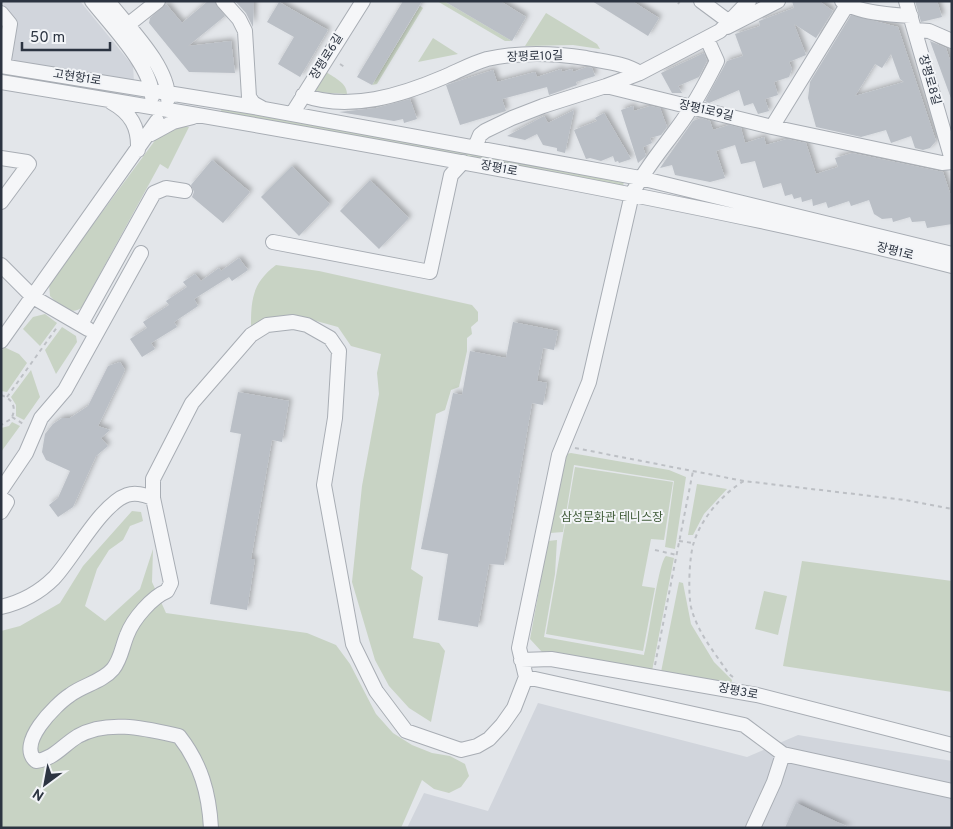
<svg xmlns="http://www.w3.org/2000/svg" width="953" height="829" font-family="Overpass,'Noto Sans KR',sans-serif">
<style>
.built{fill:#d1d5dc}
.green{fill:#c8d3c4}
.building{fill:#babfc6;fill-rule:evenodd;filter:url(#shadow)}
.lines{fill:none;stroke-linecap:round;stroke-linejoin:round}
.minor-casing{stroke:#a8adb4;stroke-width:16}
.path{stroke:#bdc0c5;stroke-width:2;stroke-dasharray:4 4;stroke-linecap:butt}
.minor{stroke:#f5f6f8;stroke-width:14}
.labels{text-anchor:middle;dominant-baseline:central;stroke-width:4;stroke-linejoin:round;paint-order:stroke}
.street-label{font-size:12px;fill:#2c3441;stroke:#f2f4f7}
.park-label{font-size:12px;fill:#415c3a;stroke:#f2f4f7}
</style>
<defs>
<filter id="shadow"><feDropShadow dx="3" dy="-3" stdDeviation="2.5" flood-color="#0004"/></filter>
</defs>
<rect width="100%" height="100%" fill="#e3e6ea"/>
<path class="built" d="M1 1H80L133 66 134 82 9 62 17 24Z
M538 703 747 757 798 735 952 761V828H407L424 793 488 811Z"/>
<path class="green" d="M437 1H444L512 41H505Z
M420 6 423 8 377 84 372 85Z
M546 13 597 44 600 49 573 45 525 46Z
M433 38 458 54 418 62Z
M326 72C335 78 347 83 347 94L315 92Z
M222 109 624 181 623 187 220 112Z
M183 126 189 127 168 169 160 164 82 307C72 317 57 304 50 296L49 284 159 135Z
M276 265 319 271 472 305 478 312V321L471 327 472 334 467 338V351L459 387 451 390 445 410 436 414 411 569 423 577 413 638 439 643 445 651 431 722 409 708 389 686 375 660 352 582 362 486 379 394 377 373 381 354 351 346 338 327 309 319 278 316 262 321 251 327C251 300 252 283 276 265Z
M45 314 57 323 40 346 23 329 33 317Z
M62 327 76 336 77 342 56 374 45 350Z
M4 347 19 354 27 363 7 392 1 391V352Z
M31 370 40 397 24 420 16 416V405L11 397Z
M12 422 20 426 1 452V428L9 426Z
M571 453 669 470 686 477 675 549 665 547 674 481 574 465 563 532 550 533 561 465 566 454Z
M575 467 673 482 664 540 651 539 642 586 655 588 643 651 546 634Z
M697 484 727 489 704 514 693 535H688Z
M132 511 141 512 143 521 130 526 123 540 109 550 97 569 85 606 105 621 140 589 153 549 152 582 166 613 307 633 336 645 350 664 376 714 393 733 412 745 432 753 450 756 465 764 469 776 461 787 449 793 434 789 422 780 401 828H1V631L20 626 60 603 83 566Z
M557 540 555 574 544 637 644 655C649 638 658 563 666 556L674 558 652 671 542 652 530 639 548 541Z
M802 561 952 581V692L783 666Z
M679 582 683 583 691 624 714 662 732 680 731 685 661 672Z
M764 591 787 596 778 635 755 629Z"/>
<path class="building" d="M208 1H214L225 16 188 46 231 41 235 73 189 72 149 23 150 18 166 4 182 23Z
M235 1H254L253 27 246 13Z
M403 1H422L372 85 357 77Z
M444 1H500L526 17 512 41Z
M592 1H632L659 18 648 36Z
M792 1H819L833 11 816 38 794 24 806 55 789 62 792 69 789 77 774 82 778 95 765 99 769 111 758 114 753 103 744 106 739 90 709 103 705 101 727 61 743 56 735 34 760 26 759 21 794 8Z
M915 1H937L942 17 921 22Z
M279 2 328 30 300 77 278 64 294 37 267 22Z
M851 15 898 27 936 141 930 148 923 150 915 148 911 136 891 143 886 130 861 137 816 127 808 98 810 82ZM891 54 900 79 904 82 855 96 875 64 882 68Z
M930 41 946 48 952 66V101Z
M704 53 707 61 699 77 678 86 682 93H672L661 73Z
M587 67 592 68 595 76 576 82 577 85 549 95 547 87 502 99 506 111 460 125 446 85 493 70 497 82 535 72 537 77 561 69 562 72 572 69 573 72Z
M410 99 417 119 404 123 403 119 394 121 339 112 376 108Z
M633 106 634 111 650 106 660 108 667 127 661 135 650 138 652 143 643 147 646 156 638 163 621 110Z
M574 110 565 153 557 151V148L543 145 537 134 525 140 507 136 544 116 548 123Z
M604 113 631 159 619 163 618 161 615 162 613 156 601 161 590 158 586 159 574 130 597 121 595 118Z
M701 118 710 121 713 130 729 125 741 128 745 143 764 137 766 145 787 139 806 143 816 174 838 167 835 158 852 153 943 172 952 199V224L927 228 925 221 912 222 910 217 893 222 892 218 882 219 874 214 869 200 851 206 849 201 828 208 826 202 813 206 812 199 802 202 801 197 794 199 792 194 785 196 781 183 763 188 755 161 741 164 735 145 716 151 725 178 710 182 675 175 672 165 660 168 693 121Z
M212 160 250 192 223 223 192 197 194 192 191 185Z
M292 166 330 204 299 236 261 197Z
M370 180 409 218 379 249 340 211Z
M239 258 248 270 232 281 229 277 194 299 198 306 174 322 177 327 151 343 155 349 142 357 130 339 147 328 143 322 169 305 166 301 187 287 183 282 195 274 201 281 219 268 221 271Z
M513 322 558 331 554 350 543 348 537 381 547 383 543 405 532 403 504 565 489 564 478 627 438 620 448 554 421 549 453 393 462 395 470 351 506 358Z
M120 362 125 370 98 426 110 430 101 438 108 446 96 456 73 507 58 517 49 505 58 498 70 471 46 460 42 452 45 434 53 424 62 418H70L88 406 108 366Z
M238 392 289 401 282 442 272 440 251 559H255L247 610 210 604 241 434 230 432Z
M796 803 850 828H785Z"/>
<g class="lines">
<g class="minor-casing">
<path id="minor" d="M92 1C110 24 153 68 152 97
M108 1C127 26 169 66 168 99
M223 1 239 19 245 31 249 97 253 103 262 108
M701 1 728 21
M842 1C857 13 892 15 911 16
M906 1 952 160
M1 13 10 24 3 66
M727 27 778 1
M915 30 929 31 952 41
M120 31 158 1
M707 39 717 61C706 83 693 107 678 127 662 149 644 170 632 194L589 382 559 455 519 648 526 677 744 725 783 754 952 791
M1 66 248 106 640 178 952 254
M1 82C190 113 379 146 567 182 696 207 825 233 952 266
M606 86 640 73
M303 95C349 112 402 95 444 77 458 71 473 63 487 59 519 52 554 53 586 58 606 62 624 63 640 73L720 31 749 1
M111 102C131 113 139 127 138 150
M292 114 363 1
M772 127 847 5
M151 134 173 122 193 117
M475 147 480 135 485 131 512 118 543 106 606 86 772 127 942 163 952 162
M1 158 27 162 29 164 1 202
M273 242 430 272 451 175 463 162
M1 265 33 297 88 329
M81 324 154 193 166 188 185 191
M1 341 157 121
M1 490 26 453 41 418 65 390 141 253
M1 498 7 502 1 512
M1 607C22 602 39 593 54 578 73 558 101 504 127 495 136 492 144 495 153 498
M521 660 551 659 757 695 952 745
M211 828C209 793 201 764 179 736 147 729 108 719 78 736 63 745 54 759 36 761 16 744 55 705 70 695 83 685 102 682 113 669 121 659 122 647 127 635 133 619 152 597 167 591L171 583 153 498V479L192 403 251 335 267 325 293 322 307 325 330 338 339 351 335 418 324 485 353 644 376 691 406 731 461 750 477 746 489 739 502 725 514 708 526 677
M753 828 774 782 783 754"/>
</g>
<path class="path" d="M678 4 680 1
M340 64 346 68
M1 395C13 399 17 408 11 419L1 425
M7 397 58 326
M12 417 25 425
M575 448 744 481
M679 541 693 543
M655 550 677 555
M655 665 693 471
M733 677 729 674C715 653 697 632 691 607 688 593 689 556 694 542 701 519 723 493 744 481L905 500 952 509"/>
<use href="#minor" class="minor"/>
</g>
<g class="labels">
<g class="street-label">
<text transform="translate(327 57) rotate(-58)">장평로6길</text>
<text transform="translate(535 57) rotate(-2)">장평로10길</text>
<text transform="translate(77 78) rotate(9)">고현항1로</text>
<text transform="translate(929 80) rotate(74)">장평로8길</text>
<text transform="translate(706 111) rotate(13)">장평1로9길</text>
<text transform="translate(499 169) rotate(11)">장평1로</text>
<text transform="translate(895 252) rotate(14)">장평1로</text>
<text transform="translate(738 692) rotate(11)">장평3로</text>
</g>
<g class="park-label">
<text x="612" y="518">삼성문화관 테니스장</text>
</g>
</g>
<rect width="953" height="829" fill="none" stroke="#2c3441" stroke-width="5"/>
<g transform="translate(45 784) rotate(212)" stroke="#f2f4f7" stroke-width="4" paint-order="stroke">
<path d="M0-4L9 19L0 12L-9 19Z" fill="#2c3441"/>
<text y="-8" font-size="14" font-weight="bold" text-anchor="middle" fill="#2c3441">N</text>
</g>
<path d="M22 42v8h88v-8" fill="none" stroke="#2c3441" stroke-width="2.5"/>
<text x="30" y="42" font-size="15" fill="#2c3441" stroke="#f2f4f7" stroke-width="4" paint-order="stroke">50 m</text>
</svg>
